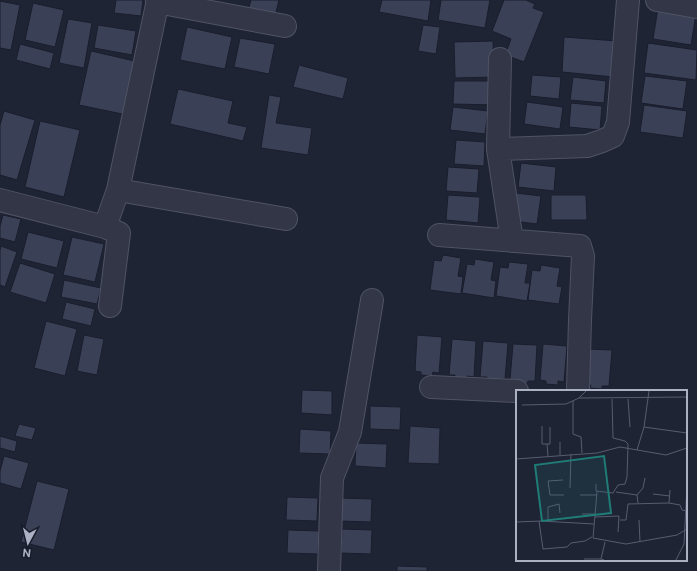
<svg xmlns="http://www.w3.org/2000/svg" width="697" height="571" font-family="'Public Sans',sans-serif">
<style>
.building{fill:#3a4056;stroke:#1a1d2c}
.lines{fill:none;stroke-linecap:round;stroke-linejoin:round}
.minor-casing{stroke:#505364;stroke-width:24}
.minor{stroke:#323646;stroke-width:22}
.inset-road{fill:none;stroke:#575c6e;stroke-width:1}
.view{fill:#1f7c76;fill-opacity:0.15;stroke:#1f7c76;stroke-width:2}
.inset-edge{fill:none;stroke:#acb0c3;stroke-width:2}
</style>
<rect width="100%" height="100%" fill="#1f2435"/>
<path class="building" d="M116 0H143L141 16 114 13Z
M251 0H279L274 20 247 14Z
M382 0H431L428 21 379 12Z
M441 0H490L485 28 438 20Z
M504 0H526L535 4 533 8 544 12 524 62 505 55 511 39 492 31Z
M0 1 20 5 11 50 0 48Z
M33 3 64 10 55 47 25 40Z
M658 8 696 14 691 45 653 39Z
M68 19 92 23 84 68 59 63Z
M98 25 136 31 132 55 94 48Z
M423 25 440 27 436 54 418 51Z
M187 27 232 37 225 69 180 60Z
M564 37 617 41 614 77 562 72Z
M240 38 275 44 269 74 234 67Z
M493 41 494 77 455 78 454 42Z
M648 43 697 50 696 80 644 73Z
M20 44 54 53 50 69 16 60Z
M91 51 139 62 127 115 79 105Z
M299 65 348 78 343 99 293 87Z
M532 75 561 77 559 99 530 96Z
M645 76 687 81 683 109 641 103Z
M573 77 606 81 604 103 570 100Z
M454 81H496V105L453 104Z
M178 89 233 101 228 123 247 127 243 141 170 124Z
M269 95 281 97 276 123 312 128 308 155 261 148Z
M527 102 563 107 560 129 524 124Z
M571 103 602 106 600 130 569 127Z
M644 105 687 111 683 138 640 132Z
M453 107 488 111 485 134 450 130Z
M4 111 35 120 17 180 0 175V125Z
M40 121 80 130 64 197 25 187Z
M456 140 485 142 484 166 454 164Z
M521 163 556 167 554 191 518 187Z
M448 167 479 169 477 193 446 191Z
M516 193 541 196 537 224 513 221Z
M448 195 480 197 478 223 446 220Z
M551 195H586L587 220H551Z
M3 215 21 219 15 242 0 238V226Z
M28 232 64 241 57 268 21 259Z
M72 237 104 244 95 282 63 275Z
M1 246 17 252 5 287 0 285V250Z
M443 255 461 258 458 276 463 277 461 294 430 290 434 260 441 261Z
M475 259 494 262 491 280 496 281 494 298 462 293 467 264 474 265Z
M509 262 528 264 525 283H530L527 301 496 296 500 267 508 268Z
M20 263 55 274 46 303 10 292Z
M541 265 560 268 557 286 562 287 559 304 528 300 532 270 540 271Z
M64 280 101 288 97 304 61 297Z
M66 302 95 309 91 326 62 319Z
M46 321 77 329 65 376 34 368Z
M84 335 104 339 97 375 77 371Z
M417 335 442 337 439 373 433 372 432 376 421 375V372L415 371Z
M452 339 476 341 474 377 467 376V380L455 379V375H449Z
M483 341 508 343 505 379H498V382L486 381 487 377H480Z
M513 344 537 345 535 381H528L527 384 516 383V380H510Z
M543 344 567 346 564 382 558 381V385L546 384V381L540 380Z
M587 349 612 350 609 386H602V389L590 388 591 385H584Z
M302 390 332 391V415L301 413Z
M370 406 401 407 400 430 370 429Z
M19 424 36 428 32 440 15 436Z
M410 426 440 428 439 464 408 463Z
M300 429 331 431 330 454 299 453Z
M0 436 17 441 15 452 0 448Z
M356 443 387 444 386 468 355 466Z
M4 456 29 463 21 489 0 483V471Z
M37 481 69 489 54 550 21 542Z
M287 497 318 498 317 521 286 520Z
M341 498 372 499 371 522 340 521Z
M342 529 372 530 371 554 341 553Z
M288 530 319 531 318 554 287 553Z
M397 566 427 567V571H397Z"/>
<g class="lines">
<g class="minor-casing">
<path id="minor" d="M657 0 697 7
M157 2 285 26
M500 59 498 149 587 146 602 141 613 136 618 122 628 0
M498 149 512 241
M118 190 286 219
M0 200 105 227 119 233 110 306
M105 227 118 190 158 0
M439 235 580 246 583 256 580 320 578 391
M431 387 517 391
M329 571 332 478 350 432 372 300"/>
</g>
<use href="#minor" class="minor"/>
</g>
<g transform="translate(516 390)">
<rect width="171" height="171" fill="#1f2435"/>
<path class="inset-road" d="M63 8 171 7M112 9 114 37M57 11V44L65 47 66 63M6 15 50 14 63 8 70 1M26 36V54H34V37M128 37 171 43M44 52V65M31 54 32 66M121 60 128 37 133 1M0 69 81 63 104 57 150 65 171 58M47 90 32 91 34 105H48M80 94V101L97 103 102 95 109 94 111 87 112 54 109 51 97 48 96 9M54 98 55 64M81 102 77 148 110 154 161 145 171 139M100 102 121 105M137 104 154 106M64 105H81M122 113 121 105 127 98 129 88M153 113 154 100M66 124H79M79 127 103 126 102 142M104 130H110L112 114 153 113 164 115 166 120 171 121M123 130 124 152M23 131 27 159 51 157 55 153 69 151 76 147M32 131V117L43 114 44 123M0 132 25 131 78 134M68 169H85M88 170 85 169 89 152M160 170 168 154 171 96"/>
<path class="view" d="M88 66 95 123 26 131 19 75Z"/>
<rect width="171" height="171" class="inset-edge"/>
</g>
<g transform="translate(28 543) rotate(187)" stroke="#181c2a" stroke-width="3" paint-order="stroke">
<path d="M0-3L7 15L0 10L-7 15Z" fill="#acb0c3"/>
<text y="-6" font-size="11" font-weight="bold" text-anchor="middle" fill="#acb0c3">N</text>
</g>
</svg>
